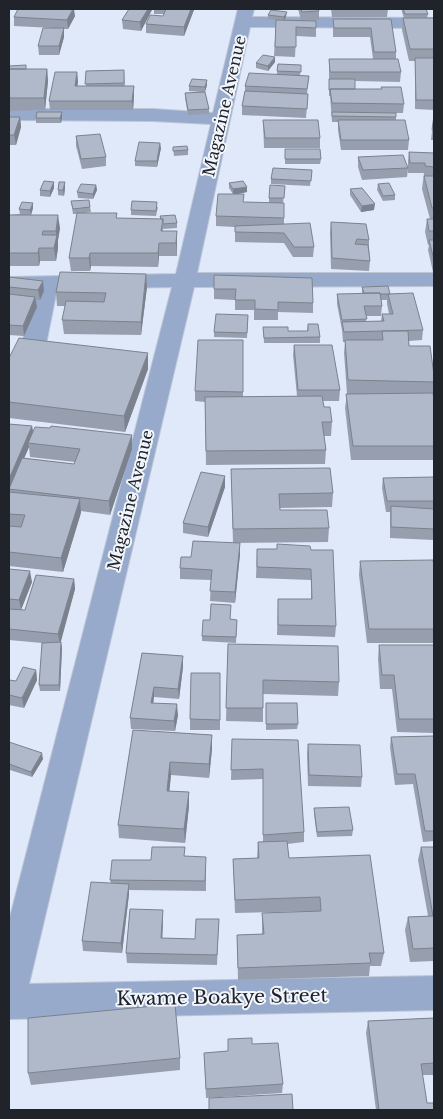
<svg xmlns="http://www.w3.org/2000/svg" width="443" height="1119" font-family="'Libre Baskerville',serif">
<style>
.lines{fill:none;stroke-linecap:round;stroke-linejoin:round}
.minor-casing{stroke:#bdc5d4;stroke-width:2}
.minor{fill:#97aacc;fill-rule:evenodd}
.wall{fill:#979fae;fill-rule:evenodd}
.shaded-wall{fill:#7b828d}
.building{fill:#b0b9ca;stroke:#7b828d}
.labels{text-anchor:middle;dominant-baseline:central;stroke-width:4;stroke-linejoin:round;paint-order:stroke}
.street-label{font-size:16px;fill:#202329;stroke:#f2f6fd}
.near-street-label{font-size:19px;fill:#202329;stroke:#f2f6fd}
</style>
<rect width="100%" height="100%" fill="#dfe9fa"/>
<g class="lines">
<g class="minor-casing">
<path id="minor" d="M238 9H254L252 17 434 18V28L250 27 197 273H434V286L194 287 29 984 434 976V1010L9 1019V921L172 287 57 289 46 344 42 349 34 351 26 349 22 344 35 289H9V277L176 274 211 124 153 121 9 120V109H153L213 113Z"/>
</g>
<use href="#minor" class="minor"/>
</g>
<path class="wall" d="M129 9H152L141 31 123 29 122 20Z
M154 9H194L184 36 146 33V24L163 16 164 14H154Z
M298 9H318L319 11V20H305L316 28V37L296 36 295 57 274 56 276 20 268 19V15L286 17 285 20H301Z
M331 9H388L387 17H332Z
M402 9H426L428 14 427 18H434V110L415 109V61H409L402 30 403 18H404L402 12Z
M75 16 68 29H64V37L59 55H39L38 46 53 28 14 26V17Z
M333 19H391L396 52V59L401 72 400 82 355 81V89H381V87L404 104 403 113H396V120L409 140 408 150H341L338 130V122H332L330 96H329V59H373L370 37H333Z
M275 62 268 71 256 68V63Z
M278 64 301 65 300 76H309L307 94H308L306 118 242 115V106L245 91V86L277 74Z
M9 66 26 69H47L48 81 45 110 9 111Z
M124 70 125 86H134V96L133 110H50L49 101 77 72 78 82 77 86H86V71Z
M207 85 205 92 209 109V114L188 115 185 98V93L201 92 189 91V86Z
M62 112V118L61 123H36V118Z
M434 115V140H431Z
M9 117H20L21 127 16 145H9Z
M263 120 320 138V148H264Z
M76 136 106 157V166L82 169 76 146Z
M173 147 188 150V155L174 156Z
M161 148 157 167 135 166V161Z
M285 149 321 159 320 164H285Z
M409 152 434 153V272H433L428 250 429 245H428L425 232 427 219H430L422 189 424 173H408V169L407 177 362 180 358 167V157L408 167V161Z
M312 170 310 186 271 184V179Z
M54 182V188L50 197 40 196V190Z
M65 182V188L64 196 58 195V190Z
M229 183 247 192 235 194 243 202 269 203V198L285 186 283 203H284V224L314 247 313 257H293L284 243 235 242V227L216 226V216L233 194 229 188Z
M378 184 395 195V200L383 201 377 190Z
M96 185 97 190 93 199 78 198 77 192Z
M350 189 374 210 361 212 350 195Z
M71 201 90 207 91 212 84 213 117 218 160 219V216L177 223V228L163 229V231H177V256H159L158 267 91 266 90 271H71L69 258 77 214H73Z
M158 207 156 216 131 215V210Z
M33 208 31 215 60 228 58 240V248L56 261H40L39 266H9V215L20 214 19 209Z
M331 222 369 240V248L370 261 369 271 331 269 330 232Z
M146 274 147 287 141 335 64 334 62 320 65 306H57L56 292Z
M214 275 313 303V313L278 312V320H254V310H235V300L214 299Z
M9 277 44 291 40 300H36L37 307 24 336 9 335Z
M362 287 390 294 423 330 422 340 409 341V346L434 375 433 395 434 399V460H351L345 408 347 394 344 353 345 342H343L342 330 337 304V294H362ZM381 300H387V304L389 314H382L381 321 366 322V316H381L382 306Z
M248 315 247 338 214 337V332Z
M308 324 320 337V343H264L263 327 288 331H307Z
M243 340V397L297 396 293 355 294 345 340 390 339 401H323L324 407 332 422 331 436H324L326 450 325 464 206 465 205 402 195 401V391Z
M9 358 148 369 125 432 9 418Z
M9 424 32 426 33 432 132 449 110 515 81 511 63 572 9 566ZM29 447 30 457 75 462 74 464 24 458Z
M231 469 333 493 332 507 280 508V510L329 528 328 542 233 543Z
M225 476V487L208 537 183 533V523Z
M434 477V540L390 538V512H386L382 488 383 478Z
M257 549 311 550 336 626 335 637 277 635 278 599H311V580L256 578Z
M240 554 235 603 210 601 211 580 180 579V568L191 557Z
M360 561 434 566V643H367L359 575Z
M9 569 32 582 21 610H25L74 579 75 589 60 642 62 648 60 691H40L39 685 42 643 9 640Z
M231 619 237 620 236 643 202 641V636L210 620Z
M228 644 339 682 338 696 263 694V722L226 721Z
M379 645H434V733L397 732 392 689H380L378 659Z
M142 653 183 656V667L179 699 154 697 153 703 178 715 175 731 131 729 130 718Z
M36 670 37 680 24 708 9 705V706V680L16 681Z
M220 673V730H190V719Z
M266 703 298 724 297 729 266 730Z
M133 730 212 735V749L209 778 171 775 169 791 189 792V806L185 843 119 838 118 825Z
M434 736V841L423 842 413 784 395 785 390 747 391 737Z
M232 739 298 740 304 832V842L287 844 289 858 384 953 381 966H370L369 976 238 980 237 935 262 934V913L319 911 235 913 233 859 257 858 258 842H263V779L231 780Z
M9 742 43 759 32 777 10 770 9 771Z
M308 744 362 777 361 787 308 786 307 754Z
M314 808 353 830 352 836 317 837 314 814Z
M421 847H434V961L410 962 405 930 408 917 428 916 418 860Z
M185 856 206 867V891L129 890V894L122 953 83 951 82 941 111 883 110 880 151 860Z
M163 919 162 938 195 939 219 919 217 965 127 963 126 953Z
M434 1018V1075H422L427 1103 434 1110H376L366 1033 368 1021Z
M228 1039 252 1044 283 1084 282 1093 206 1098 204 1053 228 1051Z
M180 1058V1070L31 1085 28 1073Z"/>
<path class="shaded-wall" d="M73 9H74L75 16 68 29 67 20Z
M148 9H152V10L141 31 140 22Z
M191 9H194V10L184 36V27Z
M287 12 286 17 283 22 284 17Z
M64 28V37L59 55V46Z
M275 57V62L268 71V66Z
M47 69 48 81 45 110 44 98Z
M77 72 78 82 76 96 75 86Z
M207 80V85L205 92V87Z
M134 86V96L133 110 132 101Z
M62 112V118L61 123 60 118Z
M20 117 21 127 16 145 14 135Z
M160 143 161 148 157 167V161Z
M54 182V188L50 197V191Z
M65 182V188L64 196 63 190Z
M96 185 97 190 93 199V194Z
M247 187V192L233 195V189Z
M33 203V208L31 215 30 210Z
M375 204 374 210 361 212 362 206Z
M58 215 60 228 58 240V248L56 261 54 248 56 238V231Z
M177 231V256L176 243Z
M159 243V256L158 267V253Z
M39 248 40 261 39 266 38 253Z
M90 253 91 266 90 271 89 258Z
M146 274 147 287 141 335V322Z
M43 281 44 291 40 300 38 290Z
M35 297 37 307 24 336 23 326Z
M148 353V369L125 432 124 416Z
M32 426 34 437 28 443 29 447 11 489 9 479Z
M132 435V449L110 515 109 501Z
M225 476V487L208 537V527Z
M80 499 81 513 63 572 61 558Z
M240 543V554L235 603V592Z
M30 571 32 582 21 610 19 600Z
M74 579 75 589 60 645 58 634Z
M61 642 62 648 60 691 59 685Z
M183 656V667L179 699 178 689Z
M36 670 37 680 24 708 22 698Z
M154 687V697L152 713 151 703Z
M177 704 178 715 175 731 174 721Z
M212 735V749L209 778V764Z
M42 753 43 759 32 777 31 772Z
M170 762 171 775 168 805 167 791Z
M189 792V806L185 843 184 829Z
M129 884V894L122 953 121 943Z
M163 910V919L162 948 161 938Z"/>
<path class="building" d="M18 9H73L67 20 14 17Z
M129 9H148L140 22 122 20Z
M166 9H191L184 27 146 24 150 15 163 16Z
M301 9H318L319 11 302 12Z
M403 9H426L428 14H405Z
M271 10 287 12 284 17 268 15Z
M403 18H434V49H410Z
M333 19H391L396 52H374L371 28H334Z
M276 20 316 21V28L296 27V47H275Z
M43 28H64L59 46H38Z
M263 55 275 57 268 66 256 63Z
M415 58H434V100H416Z
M329 59H398L401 72H330Z
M278 64 301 65V72L277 71Z
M26 65V69H9V66Z
M9 69H47L44 98H9Z
M124 70V83L85 84 86 71Z
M55 72H77L75 86H134L132 101H49Z
M249 73 309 76 307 89 245 86Z
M192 79 207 80 205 87 189 86Z
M329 79H355V89H330V90H329Z
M381 87H401L404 104 332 103 330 89H382Z
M245 91 308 94 307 109 242 106Z
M205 92 209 109 188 110 185 93Z
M37 112H62L60 118H36Z
M332 112 396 113V117L332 116Z
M434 115V130H432Z
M9 117H20L14 135H9Z
M263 120H318L320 138H265Z
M338 120H405L409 140H341Z
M100 134 106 157 81 159 76 136Z
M139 142 160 143 157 161H135Z
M187 146 188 150 173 151V147Z
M285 149H320L321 159H285Z
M409 152 434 153V167L425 166V163H410Z
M403 155 408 168 363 170 358 157Z
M273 168 312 170 311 181 271 179Z
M424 176H434V208H432Z
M44 181 54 182 50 191 40 190Z
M243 181 247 187 233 189 229 183Z
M59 182H65L63 190H58Z
M389 183 395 195 383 196 378 184Z
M81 184 96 185 93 194 77 192Z
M270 185 285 186 284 198H269Z
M362 188 375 204 362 206 350 189Z
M218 194H244L243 202 284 203V218L216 216Z
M89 200 90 207 73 209 71 201Z
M132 201 157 202 156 211 131 210Z
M22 202 33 203 30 210 19 209Z
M77 213H117L116 218 163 219 161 231H177L176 243H159L158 253H90L89 258H69Z
M9 215H58L56 231H43L42 235H57L54 248H39L38 253H9Z
M175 215 177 223 163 224V219H161L160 216Z
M427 219H434V231H429Z
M331 222 366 224 369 240 357 239 355 244 368 245 370 261 332 258Z
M310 223 314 247H294L284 233 235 232V226Z
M429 240H434V260Z
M60 272 146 274 141 322 62 320 66 301 104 302 106 293 56 292Z
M214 275 312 278 313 303 278 302V310L255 309V300H235L236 289H214Z
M9 277 43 281 38 290 9 287Z
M388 286 390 294H380V293H364L362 287Z
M380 293 382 306H364L367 319 342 320 337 294Z
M413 293 423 330 344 332 342 322 384 321 382 314H393L388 294Z
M9 294 35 297 23 326 9 325Z
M216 314 248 315 247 333 214 332Z
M308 324H318L320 337 264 338 263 327H288V331H308Z
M382 331H408L409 346H430L434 375V382L348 380 345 340H383Z
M19 338 148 353 124 416 9 402V358Z
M198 340H243V392L195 391Z
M294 345H332L340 390H298Z
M433 393 434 399V446H353L346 394Z
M322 396 324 407H330L332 422H322L326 450 206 451 205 397Z
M9 424 32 426 9 479Z
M51 426 132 435 109 501 9 489 22 458 74 464 80 449 28 443 35 427 50 428Z
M330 468 333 493 279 494 280 510H327L329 528 233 529 231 469Z
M201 472 225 476 208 527 183 523Z
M434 477V501H387L383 478Z
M9 492 80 499 61 558 9 552V526L21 527 25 515 9 514Z
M391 506 434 509V529L391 527Z
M193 541 240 543 235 592 210 591 212 570 180 568 181 557H191Z
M277 544 310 546 311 550H333L336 626 278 625V599H312L311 569 257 567V549H277Z
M433 560 434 566V629H369L360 561Z
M9 569 30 571 19 600 9 599Z
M36 575 74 579 58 634 9 629V609L25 610Z
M211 604 231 605 230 619 237 620 236 637 202 636 203 620H210Z
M61 642 59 685H39L42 643Z
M228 644 338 646 339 682 263 680V708H226Z
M379 645H434V719H399L394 675H382Z
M142 653 183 656 178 689 154 687 151 703 177 704 174 721 130 718Z
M23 667 36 670 22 698 9 695V680L16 681Z
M191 673H220V720L190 719Z
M266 703H297L298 724H266Z
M133 730 212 735 209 764 170 762 167 791 189 792 184 829 118 825Z
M434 736V831H425L415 774H397L391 737Z
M232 739 298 740 304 832 263 835V769L231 770Z
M9 742 42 753 31 772 9 764Z
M308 744 360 745 362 777 309 775Z
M349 807 353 830 317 832 314 808Z
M287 841 289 858 370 855 384 953H369L371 963 238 968 237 935 264 934 262 913 321 911 320 897 235 900 233 859 259 858 258 842Z
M152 847H185L184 856 206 857 205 881 110 880 112 860H151Z
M421 847H434V948L413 949 408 917 433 916Z
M91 882 129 884 121 943 82 941Z
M130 909 163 910 161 938 195 939 196 919H219L217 955 126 953Z
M175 1004 180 1058 28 1073V1018Z
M434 1018V1063L421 1064 427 1103H434V1110H379L368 1021Z
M252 1038V1044L278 1043 283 1084 206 1089 204 1053 228 1051V1039Z
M292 1094 293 1110H209V1098Z"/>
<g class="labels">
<g class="street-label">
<text transform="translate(224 106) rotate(-77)">Magazine Avenue</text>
<text transform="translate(130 500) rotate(-76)">Magazine Avenue</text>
</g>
<g class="near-street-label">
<text transform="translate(222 997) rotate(-1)">Kwame Boakye Street</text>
</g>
</g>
<rect width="443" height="1119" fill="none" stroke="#202329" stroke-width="20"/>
</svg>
